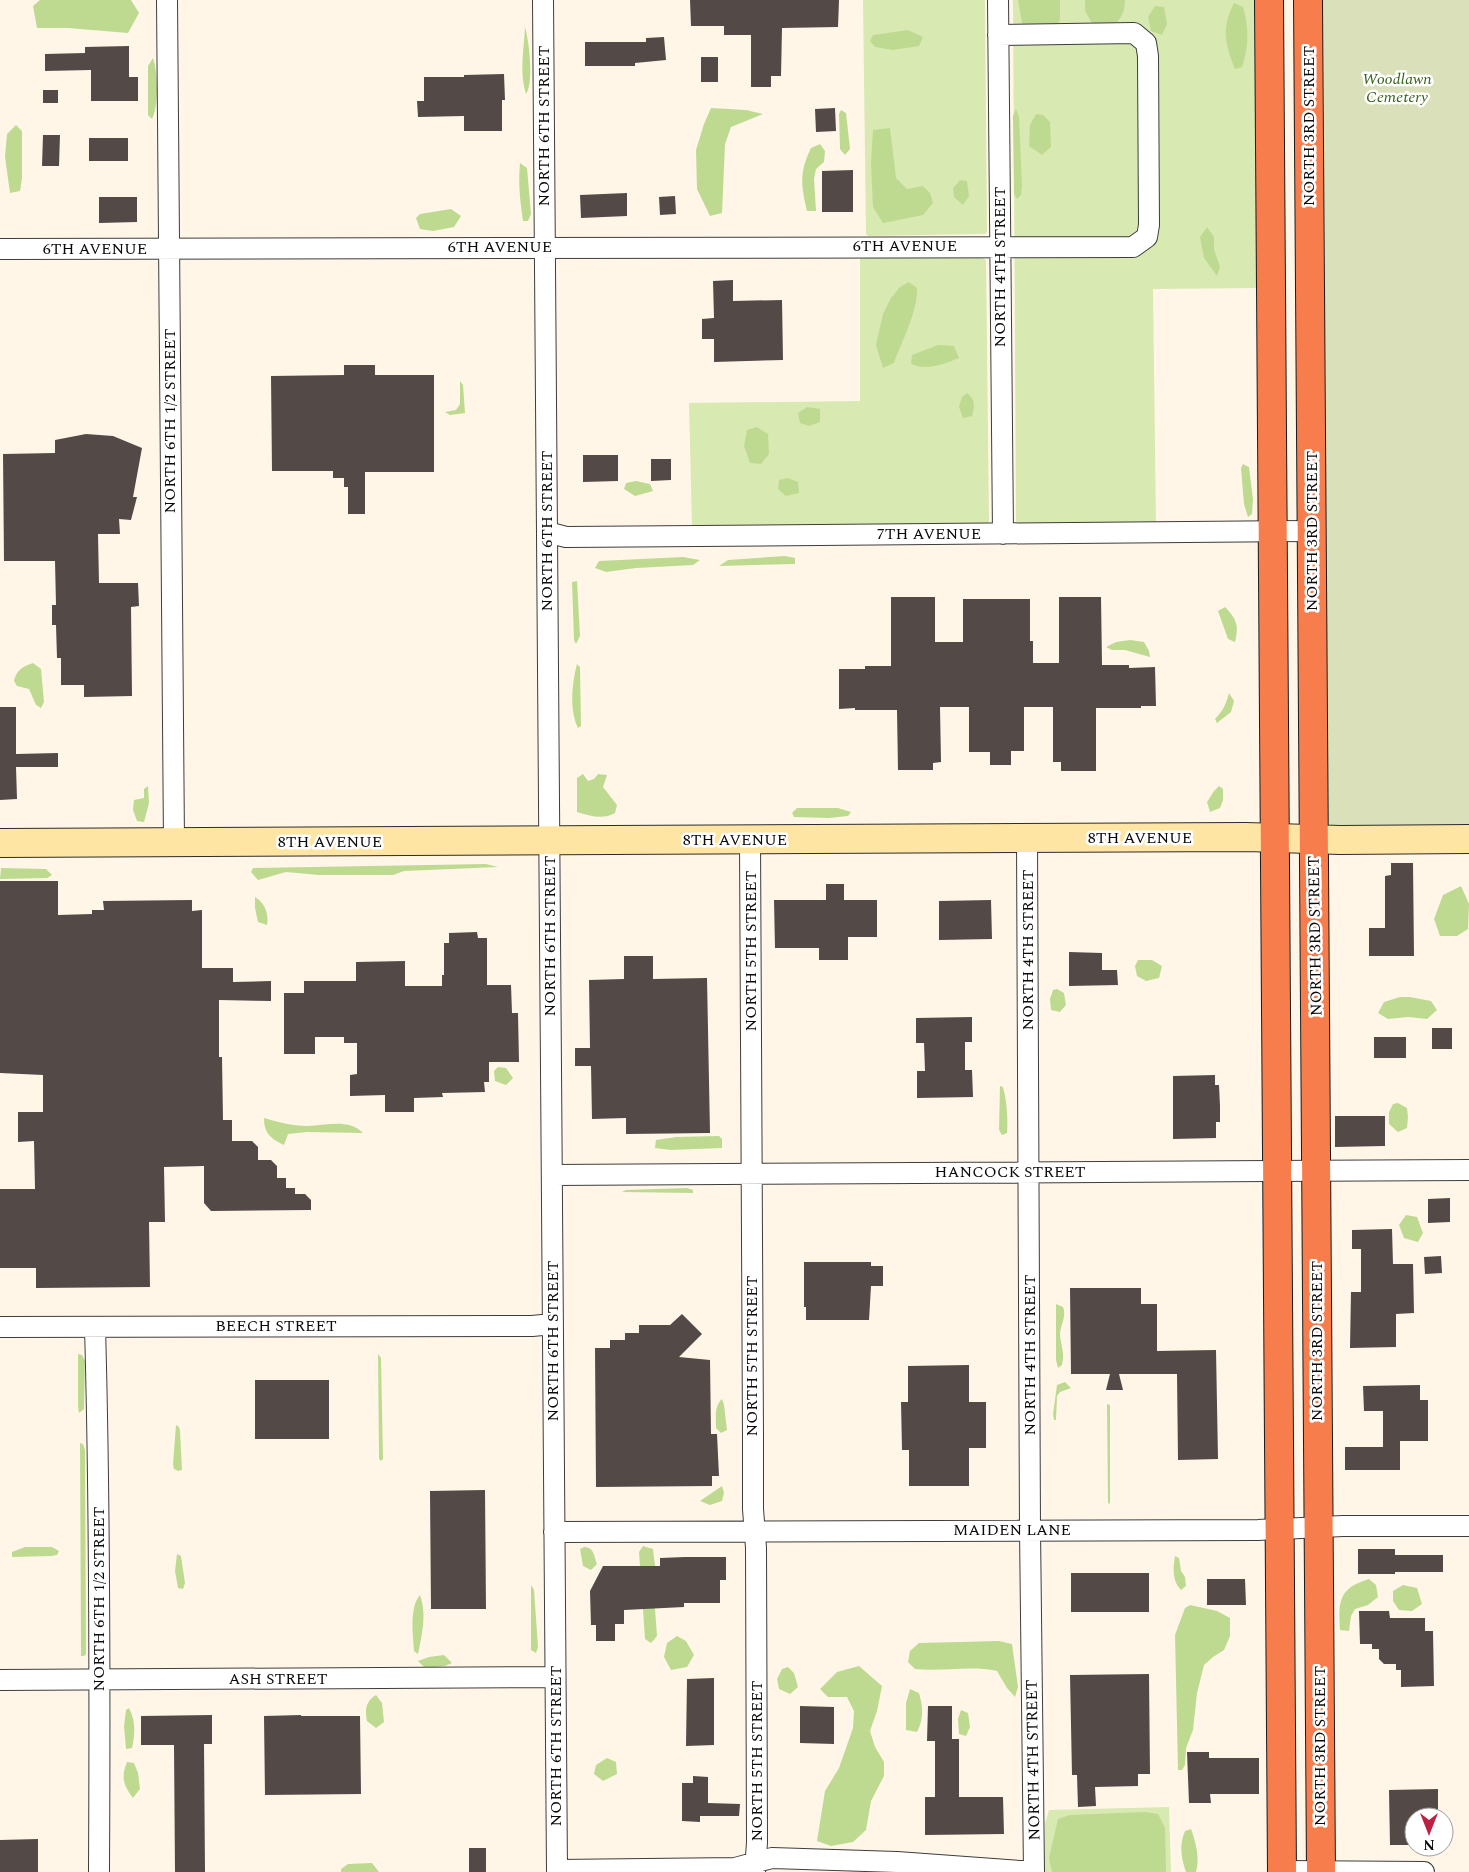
<svg xmlns="http://www.w3.org/2000/svg" width="1469" height="1872" font-family="Spectral,serif">
<style>
.green{fill:#d8e9b1}
.forest{fill:#beda90}
.cemetery{fill:#dae0ba}
.building{fill:#534947}
.lines{fill:none;stroke-linecap:round;stroke-linejoin:round}
.street-casing{stroke:#3d3d3d;stroke-width:22}
.secondary-casing{stroke:#2c2c2c;stroke-width:30}
.highway-casing{stroke:#1b1b1b;stroke-width:30}
.street{stroke:#fff;stroke-width:20}
.secondary{stroke:#ffe5a3;stroke-width:28}
.highway{stroke:#f87d4c;stroke-width:28}
.labels{text-anchor:middle;dominant-baseline:central;stroke-width:5;stroke-linejoin:round;paint-order:stroke}
.park-label{font-size:16px;font-style:italic;fill:#36621a;stroke:#fff}
.street-label{font-size:16px;fill:#0a0a0a;stroke:#fff}
</style>
<rect width="100%" height="100%" fill="#fff6e8"/>
<path class="green" d="M863 0H985L987 232 985 234 868 236 866 234Z
M1013 0H1258V288L1153 289 1156 526 1018 524 1016 521Z
M860 258H982L986 260 989 523 987 525 692 528 689 403 860 401Z
M1169 1807 1171 1872H1045V1824L1049 1810Z"/>
<path class="forest" d="M40 0H131L139 13 128 33 68 28H37L33 6Z
M1018 0H1060V20L1051 38 1024 34Z
M1085 0H1125C1125 18 1114 27 1099 35L1085 11Z
M1234 3 1243 7C1249 27 1249 47 1242 67L1235 69C1225 44 1221 29 1234 3Z
M1155 6 1164 7 1167 24 1162 35 1151 31 1148 17Z
M525 27C529 40 534 83 526 94 519 72 524 49 525 27Z
M908 30 923 37 919 46 893 50 875 47 870 41 873 35Z
M153 58C158 73 159 105 152 119L148 115V66Z
M711 108 746 110 763 114 731 127 725 144 722 213 710 216 697 189 696 150 704 124Z
M1016 109 1019 117 1022 186 1021 195 1017 199 1014 194 1013 116Z
M841 110 846 113 850 149 845 155 840 149 839 114Z
M1036 114 1043 115 1050 122 1051 147 1042 155 1029 146 1030 125Z
M16 125 22 131V178L20 191 10 193 5 157 7 134Z
M890 128 896 178 907 189 923 186 930 193 933 203 923 215 883 223 873 207 871 163 873 130Z
M820 144 825 151 824 162 816 169 814 179 816 211H807C801 185 799 173 811 148Z
M520 163 527 168 531 214 528 221H523C520 201 518 183 520 163Z
M960 180 967 181 969 196 963 205 954 197 953 188Z
M451 209 461 216 454 227 433 231 420 229 416 218 420 214Z
M1207 227 1214 237V249L1220 267 1217 276 1204 258 1200 237Z
M909 282 917 288C918 311 902 341 894 363L883 368 876 345 883 314 891 298 900 287Z
M938 345 954 346 959 358C944 364 927 371 911 364L912 355Z
M460 381 463 385 465 413 450 415 445 412 456 410 460 404Z
M967 393C975 399 975 406 972 416L963 418 959 407 962 397Z
M807 407 820 409V422L809 426 800 423 798 413Z
M757 427 768 434 769 454 761 464 750 463 744 446 747 430Z
M1243 464 1249 467 1253 499 1252 514 1248 517 1244 504 1241 468Z
M788 478 798 482 799 493 786 496 778 489 779 480Z
M636 481 650 484 653 491 635 496 624 489 626 483Z
M785 556 795 558V564L719 566 728 560Z
M683 557 700 560 693 565 636 568 606 572 595 568 599 561Z
M577 581 580 636 576 644 574 640 572 582Z
M1225 607C1237 619 1239 626 1235 642L1228 639 1218 611Z
M1130 640 1144 642 1149 651 1150 657 1125 650H1112L1106 647 1116 642Z
M33 663 41 669 44 702 41 708 36 705 29 689 17 686 14 681C16 670 24 666 33 663Z
M577 664 580 667 581 726 578 728C569 710 572 683 577 664Z
M1229 693 1234 701 1231 712 1217 723 1215 719C1223 711 1226 704 1229 693Z
M583 774 588 781 594 779 598 774 607 775 603 787 617 805 615 813C603 820 590 816 577 812V778Z
M148 786 149 803 144 822 137 821 133 810 134 800 144 798V789Z
M1219 786 1223 789V800L1220 808 1210 812 1207 802 1214 791Z
M797 808H838L851 812 848 816 829 818 794 817 792 813Z
M486 864 498 867 404 871 393 875H319L286 872 258 880 251 872 253 868Z
M1 868 46 869 52 875 47 878 0 879Z
M1461 886 1469 904 1468 929 1457 936H1440L1434 919 1443 895Z
M255 897C265 903 269 914 267 925L258 922 255 908Z
M1138 960H1152L1162 966 1159 978 1146 981 1137 976 1135 966Z
M1057 989 1064 993 1066 1005 1060 1012 1051 1010 1050 999 1053 990Z
M1400 997H1410L1431 1001 1437 1010 1427 1019 1408 1017 1388 1019 1378 1013 1384 1002Z
M498 1067 506 1068 513 1078 506 1085 495 1081 494 1071Z
M1000 1086 1003 1087C1007 1101 1008 1119 1007 1133L1002 1135 999 1130Z
M1398 1103 1407 1108 1408 1117 1407 1128 1398 1132 1389 1124V1112L1393 1104Z
M264 1118C278 1122 292 1126 307 1126 326 1126 348 1118 363 1133L307 1132 288 1134 284 1145C270 1138 264 1133 264 1118Z
M719 1136 722 1139V1148L671 1150 655 1148 656 1140 676 1137Z
M687 1188 693 1190V1193L622 1192 626 1190Z
M1406 1215 1417 1217 1423 1233 1418 1242 1404 1238 1399 1225Z
M1056 1304 1063 1307C1067 1317 1060 1325 1060 1335 1061 1346 1065 1353 1062 1365L1058 1368 1056 1360Z
M78 1354 82 1355 85 1361 84 1409 79 1413 78 1407Z
M378 1354 381 1358 383 1459 381 1461 379 1459V1455Z
M1065 1382 1071 1388 1060 1392 1057 1396 1056 1420H1054L1053 1414 1057 1385Z
M722 1399 724 1405 727 1430 721 1433 716 1428C716 1418 714 1406 722 1399Z
M1107 1404 1110 1405V1504L1108 1503Z
M176 1425 179 1427 180 1431 182 1470 178 1471 174 1469 173 1464Z
M80 1443 83 1444 85 1450 86 1654 84 1656H81V1651Z
M722 1486 724 1493 722 1501 710 1505 700 1501Z
M643 1546 653 1549 655 1566 654 1596 657 1636 651 1643 645 1639 639 1552Z
M25 1547H52L59 1551 57 1555 51 1556 12 1557V1552Z
M584 1547C594 1547 594 1556 597 1564L591 1570 583 1566 580 1549Z
M177 1554 181 1556 185 1583 183 1589 178 1588 175 1571Z
M1175 1556 1179 1558 1181 1571 1185 1577 1186 1586 1181 1590C1172 1581 1173 1568 1175 1556Z
M1369 1579 1376 1585 1378 1597 1368 1605 1355 1609 1351 1616 1349 1631 1340 1630C1338 1601 1339 1588 1369 1579Z
M531 1585 534 1590 538 1647 536 1653 531 1650Z
M1403 1585 1417 1588 1422 1604 1412 1611 1399 1610 1393 1601V1591Z
M420 1595C427 1615 422 1634 418 1654L414 1651C413 1636 409 1607 420 1595Z
M1190 1605 1217 1611 1230 1618V1636L1224 1650 1213 1657 1204 1665 1197 1693 1193 1730 1186 1748 1185 1765 1182 1770H1178L1175 1635 1185 1608Z
M677 1636 686 1641 694 1655 687 1667 671 1670 664 1657 667 1643Z
M999 1641 1012 1644 1018 1687 1015 1697 1007 1688 997 1671C970 1665 942 1672 915 1669L908 1662 910 1651 919 1643Z
M444 1655 452 1663 445 1666 425 1668 418 1661 429 1657Z
M859 1666 882 1686 877 1711 870 1731 875 1747 884 1762V1776L871 1801 866 1830 853 1842 831 1846 817 1841 825 1791 839 1768 853 1728 854 1711 847 1697H828L820 1689 837 1672Z
M788 1667 794 1673 798 1687 790 1694 779 1689 777 1679 782 1669Z
M910 1689 919 1693C923 1706 924 1719 917 1732L906 1730V1703Z
M376 1695 382 1703 384 1722 376 1728 367 1721C365 1710 365 1702 376 1695Z
M129 1708C136 1721 135 1734 132 1748L126 1749 124 1726 126 1710Z
M961 1710 968 1713 970 1727 966 1736 959 1734 958 1719Z
M607 1758 616 1762 617 1774 603 1781 594 1774 596 1765Z
M127 1762 134 1763 138 1773 140 1789 133 1798C123 1785 121 1777 127 1762Z
M1145 1812 1158 1814 1165 1828 1166 1872H1052L1049 1858 1058 1819 1070 1815Z
M1191 1829C1196 1843 1200 1858 1196 1872H1186C1181 1858 1179 1845 1185 1831Z
M372 1863 379 1872H341V1869L348 1864Z"/>
<path class="cemetery" d="M1323 0H1469V829L1332 827 1328 822Z"/>
<path class="building" d="M690 0H839L838 27 782 28 781 76H771V87H751V35H724V26H691Z
M664 37 666 60 635 63V66H585V42H646V38Z
M129 46V77H138V101H91V70L45 71V54L85 53V47Z
M701 57H718V82H701Z
M504 74 505 100H502V131H464V116L418 117 417 101H424V77H464V75Z
M43 90H58V103H43Z
M835 108 836 131 816 132 815 109Z
M43 135H60L59 166H42Z
M89 138H128V161H89Z
M853 170V212H822V171Z
M627 193V216L581 218 580 195Z
M675 196 676 214 660 215 659 197Z
M99 197H137V222L99 223Z
M733 280V301L782 300 783 360 714 362V339H702V319L714 318 713 281Z
M344 365H375V375H434V472H365V514H348V487H344V478H333V471H272L271 376 344 375Z
M86 434 113 436 142 448 133 497H137L131 520 119 519 120 534H98L99 583H138L139 606 131 607 132 696 84 697V685H61V658H57L56 625H52V605H56L55 561H4L3 454 55 453V440Z
M583 455H618V481L583 482Z
M651 459H671V480L651 481Z
M891 597H935V642H963V599H1030V641H1033V663H1059V597H1101L1102 665H1129V668L1155 667 1156 706H1141V708H1096V771H1061V762H1053V707H1024V751H1011V765H990V752H969V707H940L941 762 933 763V770H898L897 710H855V708L839 709V669H865V666H891Z
M0 707H16V754L58 753V767H16L17 799 0 800Z
M1391 863H1413L1414 956H1369V928H1385V876L1391 875Z
M0 881H58V915L92 914V910H104L103 901 192 900V911L202 910V968H233V982L271 981V1001L219 1000V1057H222L223 1120H232V1141H252L258 1147V1160H271L277 1166V1178H286V1188H295V1194H305L311 1200V1210L211 1211 204 1203V1166L164 1167 165 1222H149L150 1287 36 1288V1268H0V1189H35L34 1141 18 1142V1112H43V1075L0 1073Z
M826 884H844V900H877V937H848V960H819V948H775L774 900H826Z
M991 900 992 939 939 940V901Z
M477 932 478 938H487V985H511L512 1013H518L519 1062H489V1082H484L485 1092 442 1093 443 1097 414 1098V1112H385V1095L350 1096V1075L357 1074V1043H344V1037H315V1054H284V993H304V981H356V962L405 961V986H442V975H444V943H449V933Z
M1069 952 1102 953V970H1117L1118 985 1069 986Z
M624 956H653V979L707 978 710 1133 626 1134V1118L592 1119 591 1066H575V1048H590L589 980 624 979Z
M972 1017V1042H965V1070H972L973 1097 917 1098V1071H925L924 1043H916V1018Z
M1432 1028H1452V1049H1432Z
M1374 1037H1406V1058H1374Z
M1215 1075V1085H1219L1220 1106V1122H1216V1138L1173 1139V1076Z
M1335 1116H1385V1146L1335 1147Z
M1450 1198V1222L1428 1223V1199Z
M1392 1229 1393 1264H1413L1414 1313 1396 1314V1347L1350 1348 1351 1292H1361V1249H1352V1230Z
M1441 1256 1442 1273 1425 1274 1424 1257Z
M804 1262H871V1266H883V1286H871L869 1320H806V1307H804Z
M1070 1288H1141V1304H1157V1351L1216 1350 1218 1459 1178 1460 1177 1374H1119L1123 1390H1106L1110 1374H1071Z
M682 1314 702 1334 679 1357 710 1360 711 1434H717L719 1476H712V1486L596 1487 595 1348H610V1340H625V1333H639V1325H670Z
M969 1365V1402H986V1448H969V1486H909V1450H902L901 1402H908V1366Z
M255 1380H329V1439H255Z
M1420 1385V1400H1428V1441H1400V1470H1345V1447H1383V1411H1364L1363 1386Z
M485 1490 486 1609H431L430 1491Z
M1358 1549H1395V1555H1443V1572H1395V1574H1358Z
M685 1557H726V1580H720V1603H684V1607L624 1610V1624H615V1641H596V1625H591L590 1591 603 1566H660V1558Z
M1071 1573H1149V1612H1071Z
M1207 1579H1245L1246 1605H1207Z
M1359 1611H1389L1390 1618H1425V1631H1433L1434 1686 1401 1687V1670H1396V1664H1384L1379 1659V1649H1372V1644H1360Z
M1149 1674 1150 1774H1138V1786L1095 1787 1096 1806 1078 1807 1077 1775H1072L1070 1675Z
M714 1678V1745L686 1746 687 1679Z
M800 1706 834 1707V1744L800 1743Z
M928 1706H952V1739H959V1797H1003L1004 1834 925 1835V1797H935V1741H927Z
M212 1715V1744H204L205 1872H175L174 1745H141V1716Z
M301 1715V1716H360L361 1794 265 1795 264 1716Z
M1187 1752H1209V1758H1259V1794H1210L1211 1803H1189Z
M693 1776 708 1777V1803L740 1804 739 1816H700V1822L682 1821V1783H693Z
M1438 1789V1817H1414V1845H1390L1389 1790Z
M38 1839V1872H0V1840Z
M469 1848H486V1872H469Z"/>
<g class="lines">
<g class="street-casing">
<path id="street" d="M167 0 174 843
M543 0 557 1872
M998 0 1003 534
M0 249 1133 247 1147 237 1149 225 1148 56 1146 43 1134 33 998 35
M547 532 566 537 1312 531
M1027 838 1030 1530 1034 1872
M750 840 753 1436V1509L756 1548 757 1842 755 1872
M552 1175 1469 1170
M0 1327 532 1326 553 1324
M95 1327C100 1508 100 1690 99 1872
M554 1532 1258 1530 1343 1526H1469
M0 1680 555 1677
M557 1870 735 1868 772 1858 897 1862 1020 1871H1034
M1282 1871 1424 1872"/>
</g>
<g class="secondary-casing">
<path id="secondary" d="M0 843 1245 837 1340 840 1469 839"/>
</g>
<g class="highway-casing">
<path id="highway" d="M1269 0 1282 1872
M1308 0 1321 1872"/>
</g>
<use href="#street" class="street"/>
<use href="#secondary" class="secondary"/>
<use href="#highway" class="highway"/>
</g>
<g class="labels">
<g class="park-label">
<text x="1397" y="79">Woodlawn<tspan x="1397" dy="18">Cemetery</tspan></text>
</g>
<g class="street-label">
<text transform="translate(544 126) rotate(-90)">NORTH 6TH STREET</text>
<text transform="translate(1309 126) rotate(-90)">NORTH 3RD STREET</text>
<text x="905" y="246">6TH AVENUE</text>
<text x="500" y="247">6TH AVENUE</text>
<text x="95" y="249">6TH AVENUE</text>
<text transform="translate(1000 267) rotate(-90)">NORTH 4TH STREET</text>
<text transform="translate(170 421) rotate(-90)">NORTH 6TH 1/2 STREET</text>
<text transform="translate(547 531) rotate(-90)">NORTH 6TH STREET</text>
<text transform="translate(1312 531) rotate(-90)">NORTH 3RD STREET</text>
<text x="929" y="534">7TH AVENUE</text>
<text x="1140" y="838">8TH AVENUE</text>
<text x="735" y="840">8TH AVENUE</text>
<text x="330" y="842">8TH AVENUE</text>
<text transform="translate(550 936) rotate(-90)">NORTH 6TH STREET</text>
<text transform="translate(1315 936) rotate(-91)">NORTH 3RD STREET</text>
<text transform="translate(1028 950) rotate(-90)">NORTH 4TH STREET</text>
<text transform="translate(751 951) rotate(-90)">NORTH 5TH STREET</text>
<text x="1010" y="1172">HANCOCK STREET</text>
<text x="276" y="1326">BEECH STREET</text>
<text transform="translate(553 1341) rotate(-90)">NORTH 6TH STREET</text>
<text transform="translate(1317 1341) rotate(-90)">NORTH 3RD STREET</text>
<text transform="translate(1030 1355) rotate(-90)">NORTH 4TH STREET</text>
<text transform="translate(752 1356) rotate(-90)">NORTH 5TH STREET</text>
<text x="1012" y="1530">MAIDEN LANE</text>
<text transform="translate(99 1599) rotate(-90)">NORTH 6TH 1/2 STREET</text>
<text x="278" y="1679">ASH STREET</text>
<text transform="translate(556 1746) rotate(-90)">NORTH 6TH STREET</text>
<text transform="translate(1320 1746) rotate(-90)">NORTH 3RD STREET</text>
<text transform="translate(1033 1760) rotate(-91)">NORTH 4TH STREET</text>
<text transform="translate(757 1761) rotate(-90)">NORTH 5TH STREET</text>
</g>
</g>
<g transform="translate(1429 1832) rotate(180)"><circle r="24" fill="#ffffff" stroke="#9d9d9d"/>
<path d="M0-4L9 19L0 12L-9 19Z" fill="#bd2043"/>
<text y="-8" font-size="14" font-weight="bold" text-anchor="middle" fill="#0a0a0a">N</text>
</g>
</svg>
